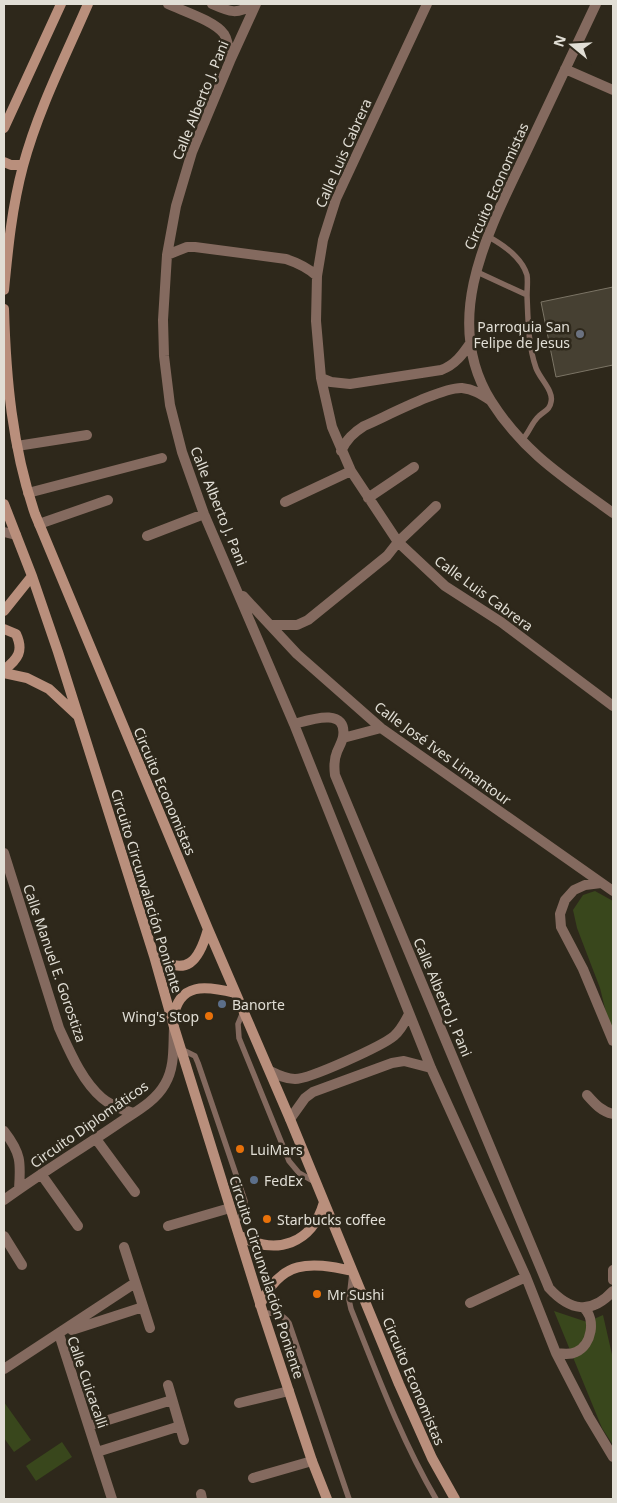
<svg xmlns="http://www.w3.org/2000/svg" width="617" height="1503" font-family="'Noto Sans',sans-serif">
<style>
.green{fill:#39471c}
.building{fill:#464032;stroke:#7b7465}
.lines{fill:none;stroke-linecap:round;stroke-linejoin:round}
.lane{stroke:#846a5f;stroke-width:5.5}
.street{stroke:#846a5f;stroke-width:10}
.secondary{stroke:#b98f7c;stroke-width:10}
.worship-dot{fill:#6b7280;stroke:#2e281b;stroke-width:2}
.service-dot{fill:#5c6f8a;stroke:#2e281b;stroke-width:2}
.food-dot{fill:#e8710a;stroke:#2e281b;stroke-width:2}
.labels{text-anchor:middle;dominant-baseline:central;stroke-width:5;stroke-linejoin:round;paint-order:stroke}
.street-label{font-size:14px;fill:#e1ded5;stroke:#2e281b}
.poi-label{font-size:14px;fill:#e1ded5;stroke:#2e281b;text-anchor:start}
</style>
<rect width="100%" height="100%" fill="#2e281b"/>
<path class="green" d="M595 891 613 901V1041L600 988 577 928 573 910 583 895Z
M554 1311 587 1322 603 1315 613 1359V1445L602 1428Z
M4 1402 31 1440 14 1452 4 1438Z
M62 1442 72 1457 36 1481 26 1466Z"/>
<path class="building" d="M613 287V365L556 377 541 302Z"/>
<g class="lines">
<path class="lane" d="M487 236C502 244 522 258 527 275 528 281 527 289 527 295
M475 271 527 295C528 319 528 345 536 368 540 379 554 391 551 402 550 410 544 411 539 416 531 423 529 434 521 441
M243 1012 238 1024 239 1038 289 1161 299 1173 315 1182
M181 1049 195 1056 198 1063 245 1201 244 1212 236 1222
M352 1273 349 1300 351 1309C377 1374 401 1439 436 1499
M263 1313C274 1313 282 1313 289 1323L349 1499"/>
<path class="street" d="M168 4C183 11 215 21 224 34 229 42 229 52 230 61
M212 4C230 12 237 15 254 4
M256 4 230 61 192 152 176 206 167 255 163 320 164 356 170 405 182 452 204 514 294 724 431 1068 526 1277 556 1353 589 1417 613 1457
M427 4 336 199 323 240 317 276 316 321 321 378 332 427 351 471 398 542 445 586 501 622 613 706
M596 4C574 50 552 97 530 144 493 223 438 316 491 401 524 453 565 478 613 513
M565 69 613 90
M167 255 187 247H195L286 259C298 263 307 267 317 276
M321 378 331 382 350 384 441 370C455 365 463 354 471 342
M17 446 87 435
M341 451C347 439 353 433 364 426 385 417 442 387 462 388 473 389 481 394 490 400
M28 493 162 458
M368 498 414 467
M285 502 351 471
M39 524 108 500
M4 532 16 535
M147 536 204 514
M243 596 297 654 381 728 613 891
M270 625H297L308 620 387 556 398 542 436 506
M294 724C309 720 348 706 343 737 342 742 339 747 337 752 334 759 334 767 335 775L549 1288C570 1311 591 1315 613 1291
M343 738 381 728
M4 853 59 1028C70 1052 82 1081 102 1098 111 1106 122 1109 133 1113
M601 883 585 885 574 890 565 900 560 914 561 927 583 969 613 1041
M270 1071C278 1075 286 1079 295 1079 310 1079 382 1046 394 1036 401 1030 405 1022 409 1014
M587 1095C595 1104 601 1111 613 1114
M290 1119 305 1098 313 1092 392 1063 404 1061 431 1068
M4 1131C21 1153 21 1162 19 1189
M96 1139 135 1192
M41 1174 78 1226
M4 1200C41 1173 81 1149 119 1123 135 1112 155 1102 165 1084 175 1067 173 1047 174 1028
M168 1226 230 1208
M4 1236 22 1265
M124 1247 150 1328
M613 1270V1280
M470 1303 526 1277
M72 1330 143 1307
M59 1334 112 1499
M556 1353C563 1354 570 1355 576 1352 592 1345 596 1319 584 1308
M4 1369 135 1283
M168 1385 184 1440
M239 1403 289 1391
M89 1426 172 1400
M97 1452 180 1426
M253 1478 312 1461
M201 1494 202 1499"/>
<path class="secondary" d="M4 128 61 4
M4 162 11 165H23
M4 290C8 248 12 207 23 166 38 110 65 57 88 4
M4 309C6 378 12 447 35 514L208 929 290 1119 399 1384 432 1458 455 1499
M4 504 32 576 58 652 154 956 174 1027 263 1313 312 1461 327 1499
M4 611 32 576
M4 629 16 634C24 651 18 659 4 670
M4 673 27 678 49 689 77 715
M154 956C187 978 199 961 208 929
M173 1020C178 981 207 986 235 993
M240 1236C277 1256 312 1244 324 1202
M260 1305C281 1260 309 1261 352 1271"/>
</g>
<circle class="worship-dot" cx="580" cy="334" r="5"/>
<g class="service-dot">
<circle cx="222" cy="1004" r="5"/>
<circle cx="254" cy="1180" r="5"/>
</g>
<g class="food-dot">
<circle cx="209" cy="1016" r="5"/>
<circle cx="240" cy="1149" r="5"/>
<circle cx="267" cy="1219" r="5"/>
<circle cx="317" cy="1294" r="5"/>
</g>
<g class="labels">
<g class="street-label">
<text transform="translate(200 100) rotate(-68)">Calle Alberto J. Pani</text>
<text transform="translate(343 153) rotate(-66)">Calle Luis Cabrera</text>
<text transform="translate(496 186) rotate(-66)">Circuito Economistas</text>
<text transform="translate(219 506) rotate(68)">Calle Alberto J. Pani</text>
<text transform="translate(484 593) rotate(36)">Calle Luis Cabrera</text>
<text transform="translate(443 753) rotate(36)">Calle José Ives Limantour</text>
<text transform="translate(165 791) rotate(67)">Circuito Economistas</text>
<text transform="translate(147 891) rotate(73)">Circuito Circunvalación Poniente</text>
<text transform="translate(55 963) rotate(71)">Calle Manuel E. Gorostiza</text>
<text transform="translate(443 997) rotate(67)">Calle Alberto J. Pani</text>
<text transform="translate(89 1124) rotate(-35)">Circuito Diplomáticos</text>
<text transform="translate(267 1277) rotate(72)">Circuito Circunvalación Poniente</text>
<text transform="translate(414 1381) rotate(67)">Circuito Economistas</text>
<text transform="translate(88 1382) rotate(71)">Calle Cuicacalli</text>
</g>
<g class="poi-label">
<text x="570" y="326" text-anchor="end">Parroquia San<tspan x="570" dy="16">Felipe de Jesus</tspan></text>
<text x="232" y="1004">Banorte</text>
<text x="199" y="1016" text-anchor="end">Wing's Stop</text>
<text x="250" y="1149">LuiMars</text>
<text x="264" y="1180">FedEx</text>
<text x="277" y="1219">Starbucks coffee</text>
<text x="327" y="1294">Mr Sushi</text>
</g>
</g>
<rect width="617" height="1503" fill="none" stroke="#e1ded5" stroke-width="10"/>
<g transform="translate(572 45) rotate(288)" stroke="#2e281b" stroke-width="4" paint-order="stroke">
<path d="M0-4L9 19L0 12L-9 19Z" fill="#e1ded5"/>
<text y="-8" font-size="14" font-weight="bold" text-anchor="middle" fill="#e1ded5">N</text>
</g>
</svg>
